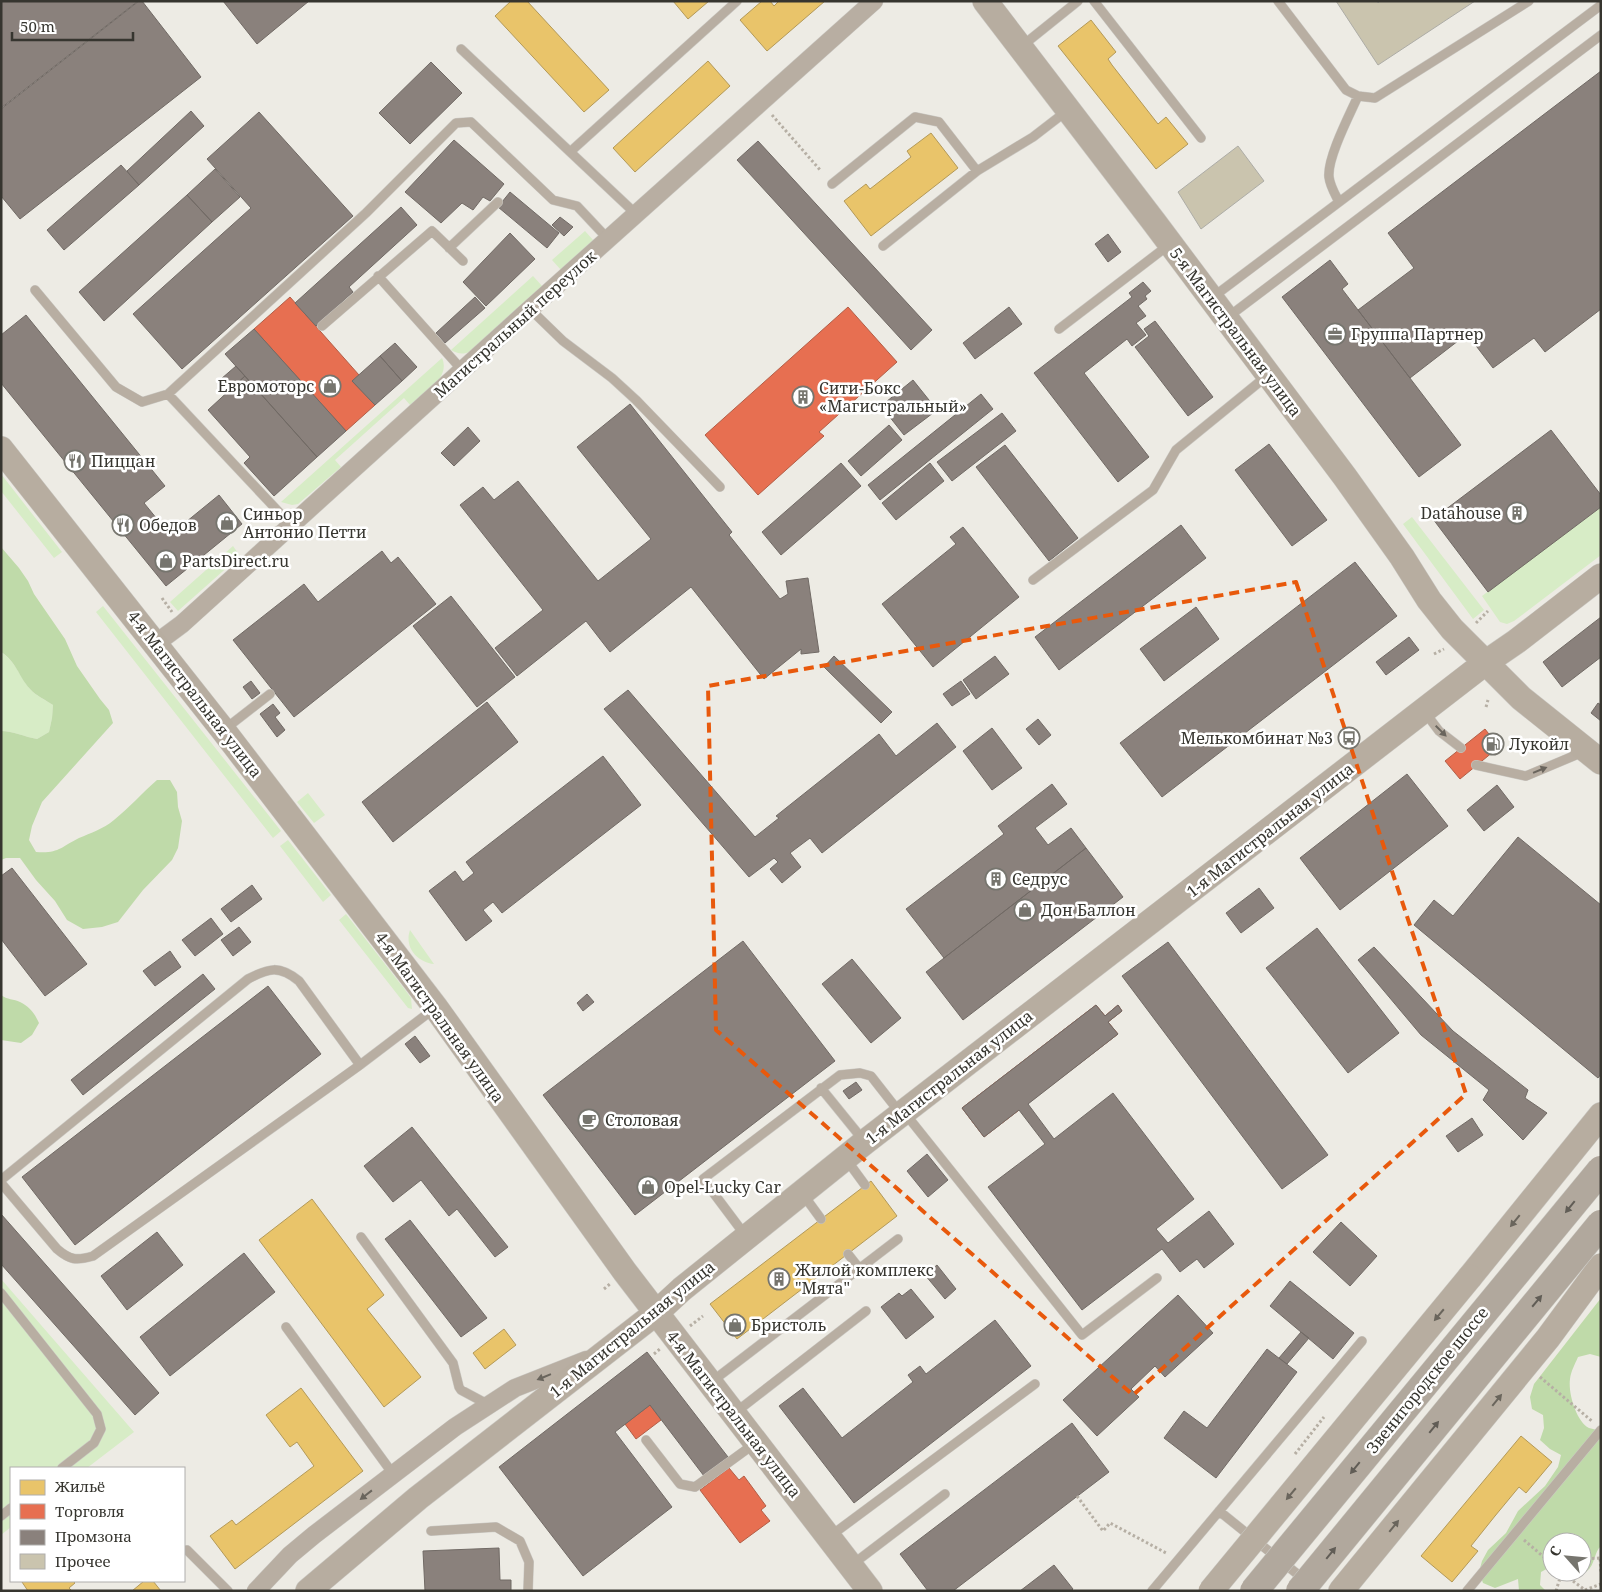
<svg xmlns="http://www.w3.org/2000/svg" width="1602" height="1592" font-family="'Noto Serif',serif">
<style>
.green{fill:#d7ecc6}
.forest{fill:#bfdaa9}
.homes{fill:#e9c46a;stroke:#b39958}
.shops{fill:#e76f51;stroke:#b25e47}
.industry{fill:#8a817c;stroke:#716a65}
.building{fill:#cac4ae;stroke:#adaca6}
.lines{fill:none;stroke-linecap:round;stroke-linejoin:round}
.lane-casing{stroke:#cbc9c4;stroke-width:10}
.street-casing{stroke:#cbc9c4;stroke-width:19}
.secondary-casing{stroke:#cbc9c4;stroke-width:26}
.path{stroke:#b6afa4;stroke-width:3;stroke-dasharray:2.5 2.5;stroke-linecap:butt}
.lane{stroke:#b8aea2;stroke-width:9}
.street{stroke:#b8aea2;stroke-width:18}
.secondary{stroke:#b7ada0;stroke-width:25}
.secondary-bridge-casing{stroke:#cbc9c4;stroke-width:26;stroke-linecap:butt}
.primary-bridge-casing{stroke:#cbc9c4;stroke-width:29;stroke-linecap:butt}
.secondary-bridge{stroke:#b7ada0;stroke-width:25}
.primary-bridge{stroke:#b1a89d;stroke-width:28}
.oneway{fill:#6a655d}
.oneway2{fill:#615d56}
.oneway3{fill:#6a655c}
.marked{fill:none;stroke:#e8590c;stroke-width:4;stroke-dasharray:10 6;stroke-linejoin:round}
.labels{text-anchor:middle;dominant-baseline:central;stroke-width:5;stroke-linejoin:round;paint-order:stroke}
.street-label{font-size:16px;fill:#36352f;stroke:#fff}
.poi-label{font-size:16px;fill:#36352f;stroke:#fff;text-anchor:start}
</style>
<rect width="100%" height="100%" fill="#edebe4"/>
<path class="green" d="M585 231 594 241 561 270 552 260Z
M533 276 543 287 471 351C463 355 458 354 451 350Z
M442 358C451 378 424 393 410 405L404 398 335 460 341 467 298 504 292 505 281 502Z
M1 474 62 552 54 558 1 491Z
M1601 507V555L1514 621 1507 624 1500 622 1482 596Z
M1412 517 1484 610 1473 619 1403 524Z
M233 546 240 556 178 611 170 602Z
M103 606 281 831 273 838 96 612Z
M1 652C15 661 20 676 29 688 35 695 45 700 53 705L52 718 49 732 37 739C25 737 13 731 1 731Z
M308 793 325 815 314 823 297 802Z
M288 840 331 895 323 902 280 846Z
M346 914 406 991 411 998 412 1009 408 1008 339 920Z
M410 930 434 964C417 962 404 947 410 930Z
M1 1279 134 1432 87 1468H11V1527L1 1535Z"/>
<path class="forest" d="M1 547 19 568 28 581 34 594 65 639 77 666 100 699 109 710 113 723 42 802 32 826 29 840 36 852C58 854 61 847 79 838 91 833 103 829 114 820 129 808 142 793 157 780H170L177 792 178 807 182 821 178 848 172 860 143 890 118 922 102 927 83 929 67 920 55 901 36 880 20 858H6L1 860V731C13 731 25 737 37 739L49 732 52 718 53 705C46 700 36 696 30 689 19 677 16 661 1 652Z
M1 995C7 1000 14 999 20 1002 30 1007 35 1014 39 1023L32 1035 21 1043 1 1040Z
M1601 1298V1357L1590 1354 1578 1357C1575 1364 1571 1371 1570 1379 1568 1393 1576 1421 1589 1428 1593 1429 1597 1430 1601 1431V1546C1594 1552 1595 1565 1587 1571 1585 1573 1579 1574 1576 1576L1570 1572H1582V1542H1552V1566L1541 1572 1540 1585 1546 1591H1519L1518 1579 1495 1588 1483 1583 1479 1572 1482 1561 1488 1550 1506 1533 1518 1511 1545 1486 1558 1467 1561 1455 1550 1449 1540 1440 1544 1428 1543 1415 1532 1409 1530 1397 1534 1384Z"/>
<path class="homes" d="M511 1H527L609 90 584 112 495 16Z
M673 1H709L688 19Z
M762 1H770L774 6 779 1H825L767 51 740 20Z
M1091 20 1116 52 1108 59 1112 65 1158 124 1166 117 1188 144 1156 169 1058 46Z
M708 61 730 86 635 172 613 148Z
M931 133 958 168 871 236 844 201 866 184 870 189 911 157 907 151Z
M871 1181 897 1216 737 1339 710 1304Z
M312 1199 384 1295 367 1309 421 1377 384 1407 259 1240Z
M504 1329 516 1345 485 1369 473 1353Z
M301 1388 363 1471 235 1569 210 1536 232 1520 236 1525 314 1466 297 1442 290 1447 266 1415Z
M1521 1436 1552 1462 1526 1493 1519 1487 1495 1516 1471 1546 1478 1551 1452 1582 1421 1556Z
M24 1581H73L75 1583 69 1588 72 1591H28L22 1582Z
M144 1581H153L161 1591H132Z"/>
<path class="shops" d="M290 297 359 375 352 381 375 405 346 431 254 329Z
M848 307 897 362 819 432 824 436 758 495 705 435Z
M1485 729 1499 747 1460 779 1445 761Z
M1096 1005 1105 1016 1118 1005 1122 1011 1108 1022 1118 1034 984 1137 962 1108Z
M650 1405 661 1420 636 1439 625 1424Z
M729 1468 739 1480 744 1476 766 1506 761 1510 770 1521 740 1543 700 1490Z"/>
<path class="industry" d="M1 1H138L1 108Z
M139 1H142L201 77 20 219 1 196V109Z
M223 1H309L257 44Z
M431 62 462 93 410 144 379 113Z
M1601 71V309L1545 352 1534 338 1493 368 1467 334 1410 378 1358 310 1414 268 1388 233Z
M191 111 204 126 139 185 127 171Z
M259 112 353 216 182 369 133 314 251 208 207 159Z
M454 140 504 184 490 201 483 197 473 210 462 203 441 223 405 192Z
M758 141 932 330 911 350 737 160Z
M121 165 139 185 64 250 47 230Z
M215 169 240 197 212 222 187 195Z
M510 192 559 233 547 248 498 207Z
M187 195 212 222 104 321 79 292Z
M401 207 417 225 349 287 353 292 316 326 295 303Z
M560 217 573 227 564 236 552 225Z
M510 233 535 259 486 306 463 282Z
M1108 234 1121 252 1108 262 1095 244Z
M1330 260 1348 284 1342 289 1461 445 1419 477 1282 297Z
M1143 282 1151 291 1145 296 1147 299 1138 306 1146 316 1136 323 1146 335 1132 346 1127 339 1084 373 1149 457 1118 482 1034 373 1132 297 1129 293Z
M475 297 485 308 445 343 436 333Z
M1009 307 1022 324 975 359 963 343Z
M26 315 165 486 144 503 170 535 219 495 242 524 166 586 1 383V335Z
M1155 321 1213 397 1188 416 1135 347 1149 336 1144 329Z
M254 329 346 431 317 457 225 354Z
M395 343 417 367 402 381 380 356Z
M380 356 402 381 375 405 352 381Z
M236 366 245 376 230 390 221 379Z
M245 376 317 457 274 496 244 463 250 457 208 410Z
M913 380 937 410 904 435 881 406Z
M981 394 993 409 880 500 868 485Z
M630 404 732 532 729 535 780 599 788 594 786 581 808 578 819 652 801 654V649L764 679 691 587 610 652 586 621 517 676 495 648 543 610 460 505 483 487 494 500 518 481 598 581 651 539 577 447Z
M1002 413 1016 431 952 481 937 462Z
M889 425 902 440 861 476 848 461Z
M468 427 480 441 454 466 441 453Z
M1551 430 1601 495V507L1488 592 1433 519Z
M1269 444 1327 520 1292 546 1235 470Z
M1005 445 1078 538 1049 561 976 467Z
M841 463 861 486 781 555 762 532Z
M930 463 944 481 896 520 882 503Z
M1181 525 1206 558 1059 670 1035 637Z
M963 527 1019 597 933 667 882 604 956 544 950 537Z
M382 551 391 563 398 557 436 604 294 717 233 640 304 584 318 602Z
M1355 562 1397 616 1162 797 1120 743Z
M451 596 515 677 477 707 413 626Z
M1196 607 1219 639 1164 681 1140 649Z
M1601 617V657L1562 687 1543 662Z
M1409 637 1419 650 1386 675 1376 662Z
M834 656 892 712 881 723 824 667Z
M995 656 1009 674 976 699 963 680Z
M251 681 260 693 252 699 243 687Z
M961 681 970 694 952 706 943 694Z
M628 690 755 837 779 818 776 816 879 734 896 756 937 723 956 747 822 853 810 838 790 853 801 867 782 883 770 869 778 862 774 858 749 877 604 709Z
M487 702 518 742 393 842 362 802Z
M1598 703 1601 705V721L1591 713Z
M273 704 280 713 275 717 285 730 277 737 260 714Z
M1038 719 1051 735 1039 745 1026 729Z
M992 728 1022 768 992 790 963 751Z
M603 756 641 805 502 913 493 902 483 910 492 921 466 941 429 891 455 871 463 882 474 873 466 862Z
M1407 774 1448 826 1340 910 1300 858Z
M1052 784 1067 804 1035 828 1048 845 1071 828 1086 848 944 958 906 909 1004 834 998 826Z
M1497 785 1514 807 1484 831 1467 810Z
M1518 837 1601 905V1074L1598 1078 1414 925 1434 900 1453 916Z
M1086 848 1123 897 963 1020 926 972Z
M12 868 87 964 45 996 1 939V876Z
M252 885 262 899 231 922 221 909Z
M1259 888 1274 908 1241 933 1226 913Z
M211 918 223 934 195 956 182 940Z
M239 927 251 942 233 956 221 940Z
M1317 928 1399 1033 1348 1073 1266 968Z
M743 941 835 1061 635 1215 543 1095Z
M1168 942 1328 1155 1282 1189 1122 976Z
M1374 947 1453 1031 1528 1090 1525 1098 1547 1113 1523 1140 1483 1100 1489 1090 1421 1035 1358 960Z
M170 951 181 967 155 986 143 971Z
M852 959 901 1018 871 1043 822 984Z
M203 974 215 989 83 1095 71 1080Z
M268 986 321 1054 75 1245 22 1177Z
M587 994 594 1002 583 1011 577 1003Z
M1096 1005 1105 1016 1118 1005 1122 1011 1108 1022 1118 1034 1028 1104 1054 1139 1113 1093 1194 1199 1156 1229 1168 1243 1209 1211 1234 1244 1204 1268 1197 1259 1180 1272 1162 1249 1082 1310 988 1187 1045 1144 1019 1110 984 1137 962 1108Z
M415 1036 430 1056 420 1063 405 1044Z
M856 1082 862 1090 849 1099 843 1091Z
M1472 1118 1483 1135 1458 1152 1446 1136Z
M412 1127 508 1247 495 1257 457 1209 449 1216 421 1180 393 1202 364 1166Z
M927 1154 948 1180 928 1197 907 1171Z
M1 1214 159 1393 135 1415 1 1264Z
M410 1220 487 1318 461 1337 385 1239Z
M1341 1222 1377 1256 1350 1286 1313 1252Z
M157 1232 183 1265 127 1310 101 1276Z
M244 1253 275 1292 170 1376 140 1337Z
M937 1265 956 1289 945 1299 925 1275Z
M1290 1281 1354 1333 1333 1359 1270 1306Z
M911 1289 934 1317 906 1339 881 1307 899 1293 902 1296Z
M1178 1295 1213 1333 1165 1377 1155 1366 1131 1389 1139 1397 1097 1436 1063 1400Z
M995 1320 1031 1366 854 1503 779 1406 803 1388 842 1438 913 1382 908 1375 920 1366 926 1374Z
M1301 1332 1309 1338 1287 1364 1279 1358Z
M1267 1349 1297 1372 1216 1478 1164 1438 1184 1411 1207 1428Z
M647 1352 728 1457 704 1476 650 1405 615 1432 672 1507 583 1576 499 1467Z
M1072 1423 1109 1472 953 1591H928L900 1554Z
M499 1548 500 1580H511V1591H425L423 1551Z
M1054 1565 1073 1589 1071 1591H1020Z"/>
<path class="building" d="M1336 1H1377L1378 3 1380 1H1475L1378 65Z
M1238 146 1264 181 1201 229 1178 192Z"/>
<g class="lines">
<g class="lane-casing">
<path id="lane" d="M1094 1 1201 138
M1278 1 1346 90 1358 96 1375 98 1529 1
M1022 46 1078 1
M461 49 636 214
M570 152 737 1
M832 184 915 117 939 122 977 171
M1339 202C1335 194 1330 186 1329 177 1327 158 1350 114 1358 96
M883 246 977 171 1033 137 1068 110
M449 248 498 202
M378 276 463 371
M35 290 116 387 142 402 168 394 366 213 456 123 471 122 553 200 577 206 608 239
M1213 297 1601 5
M530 309 563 341 612 378 636 400 720 487
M1228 317 1601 35
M322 326 432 231 463 261
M1059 329 1170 244
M168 394 291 525
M1033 580 1153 490 1176 450 1268 375
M1424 711 1439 731 1461 748
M225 729 270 694
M1476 765 1526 776 1583 752
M821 1088 864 1141
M904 1112 1082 1335 1157 1278
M846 1159 865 1185
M1 1180 248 979C269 968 279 965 299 981L360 1065
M1 1183 57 1249C70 1260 76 1261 93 1256L360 1065 435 1008
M802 1193 821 1219
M745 1235 703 1179 840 1075 860 1073 871 1076 900 1113
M361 1237 453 1363 459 1387 461 1390 489 1405
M848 1254 859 1268
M1 1293 97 1414 101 1429 94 1443 62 1468
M286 1327 393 1474
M710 1383 898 1239
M736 1412 866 1311
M646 1440 680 1484 695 1487 754 1444
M1219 1511 1306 1581
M1 1516 11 1508
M431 1531 496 1527 520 1541 529 1562 528 1591
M829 1537 1035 1384
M187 1550 228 1591
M853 1564 945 1494
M1152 1591 1362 1341
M1467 1591 1601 1430"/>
</g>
<g class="street-casing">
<path id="street" d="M155 644 182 624 530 309 874 1
M256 1591 290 1555 314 1535 455 1427 515 1388 586 1360"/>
</g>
<g class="secondary-casing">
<path id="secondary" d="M985 1 1154 222 1345 477 1402 557 1429 600 1452 629 1521 698 1601 762
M1 449 223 730 436 1008 625 1272 870 1591
M1470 1277 1601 1115
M308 1591 418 1498 656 1313 682 1289 865 1142 1485 663 1517 641 1601 576
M1341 1591 1548 1338 1601 1266"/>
</g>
<path class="path" d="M772 115 821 171
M162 598 172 612
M1476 623 1488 611
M1434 654 1444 649
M1486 707 1488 700
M604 1289 611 1283
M690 1326 703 1316
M654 1354 661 1348
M1540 1377 1593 1422
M1295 1454 1324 1417
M1077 1496 1103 1531 1110 1523 1168 1554
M1524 1540 1552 1564
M1582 1559 1601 1558
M1600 1559 1601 1573
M1561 1572 1585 1590
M1585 1590 1601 1584
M1556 1591 1559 1581 1567 1572"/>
<use href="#lane" class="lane"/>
<use href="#street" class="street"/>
<use href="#secondary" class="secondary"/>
<g class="secondary-bridge-casing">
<path id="secondary-bridge" d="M1211 1591 1470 1277"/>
</g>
<g class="primary-bridge-casing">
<path id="primary-bridge" d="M1254 1591 1601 1170
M1300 1591 1601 1224"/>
</g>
<use href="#secondary-bridge" class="secondary-bridge"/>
<use href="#primary-bridge" class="primary-bridge"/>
</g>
<defs><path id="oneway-solid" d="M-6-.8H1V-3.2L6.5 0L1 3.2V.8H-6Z" transform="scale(1.25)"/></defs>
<g class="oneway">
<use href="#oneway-solid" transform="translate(1441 731) rotate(45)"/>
<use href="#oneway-solid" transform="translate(1540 770) rotate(-22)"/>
<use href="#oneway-solid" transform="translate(544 1377) rotate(158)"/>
<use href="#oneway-solid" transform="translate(366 1495) rotate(142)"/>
</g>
<g class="oneway2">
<use href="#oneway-solid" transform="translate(1570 1207) rotate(129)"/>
<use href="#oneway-solid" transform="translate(1537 1301) rotate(-50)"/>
<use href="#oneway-solid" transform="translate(1434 1427) rotate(-51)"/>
<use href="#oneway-solid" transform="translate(1355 1468) rotate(129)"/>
<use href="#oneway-solid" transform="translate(1331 1553) rotate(-51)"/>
</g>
<g class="oneway3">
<use href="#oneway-solid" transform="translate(1515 1221) rotate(129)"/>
<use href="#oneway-solid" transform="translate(1439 1315) rotate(130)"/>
<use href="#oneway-solid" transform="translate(1497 1400) rotate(-51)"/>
<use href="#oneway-solid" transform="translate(1291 1494) rotate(130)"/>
<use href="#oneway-solid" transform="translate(1394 1526) rotate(-51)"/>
</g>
<path class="marked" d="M1296 582 1466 1094 1133 1395 716 1030 708 686Z"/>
<defs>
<g id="office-ring" transform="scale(1.125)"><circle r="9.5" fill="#fff" stroke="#76756e" stroke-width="1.5"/><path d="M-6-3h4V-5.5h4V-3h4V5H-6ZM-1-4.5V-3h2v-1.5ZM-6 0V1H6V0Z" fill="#76756e"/></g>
<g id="shop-ring" transform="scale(1.125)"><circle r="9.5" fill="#fff" stroke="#76756e" stroke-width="1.5"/><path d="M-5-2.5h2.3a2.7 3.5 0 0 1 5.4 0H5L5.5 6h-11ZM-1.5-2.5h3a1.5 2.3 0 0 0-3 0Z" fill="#76756e"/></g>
<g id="building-ring" transform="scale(1.125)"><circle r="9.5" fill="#fff" stroke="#76756e" stroke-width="1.5"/><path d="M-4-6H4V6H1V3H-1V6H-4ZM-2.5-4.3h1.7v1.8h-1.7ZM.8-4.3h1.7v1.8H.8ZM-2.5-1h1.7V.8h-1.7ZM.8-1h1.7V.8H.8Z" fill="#76756e"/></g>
<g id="restaurant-ring" transform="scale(1.125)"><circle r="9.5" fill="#fff" stroke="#76756e" stroke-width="1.5"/><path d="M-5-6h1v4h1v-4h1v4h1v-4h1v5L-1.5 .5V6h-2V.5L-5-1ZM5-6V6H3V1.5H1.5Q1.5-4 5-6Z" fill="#76756e"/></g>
<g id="bus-ring" transform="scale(1.125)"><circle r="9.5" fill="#fff" stroke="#76756e" stroke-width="1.5"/><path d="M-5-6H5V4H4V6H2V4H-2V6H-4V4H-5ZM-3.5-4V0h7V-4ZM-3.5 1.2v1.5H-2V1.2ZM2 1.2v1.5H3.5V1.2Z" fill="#76756e"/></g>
<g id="fuel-ring" transform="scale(1.125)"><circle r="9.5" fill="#fff" stroke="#76756e" stroke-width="1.5"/><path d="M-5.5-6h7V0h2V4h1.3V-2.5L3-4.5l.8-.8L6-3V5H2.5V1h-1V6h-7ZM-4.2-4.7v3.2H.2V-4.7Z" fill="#76756e"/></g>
<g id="cafe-ring" transform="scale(1.125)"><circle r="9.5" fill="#fff" stroke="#76756e" stroke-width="1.5"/><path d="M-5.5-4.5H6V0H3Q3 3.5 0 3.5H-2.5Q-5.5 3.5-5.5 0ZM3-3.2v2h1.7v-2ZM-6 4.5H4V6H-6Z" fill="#76756e"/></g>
</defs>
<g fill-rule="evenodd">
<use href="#office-ring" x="1335" y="334"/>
<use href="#shop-ring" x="330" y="386"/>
<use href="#building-ring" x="803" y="397"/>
<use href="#restaurant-ring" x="75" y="461"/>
<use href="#building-ring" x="1517" y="513"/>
<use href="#shop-ring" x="227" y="523"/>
<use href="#restaurant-ring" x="123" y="525"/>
<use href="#shop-ring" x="166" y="561"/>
<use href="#bus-ring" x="1349" y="738"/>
<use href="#fuel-ring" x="1493" y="744"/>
<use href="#building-ring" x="996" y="879"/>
<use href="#shop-ring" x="1025" y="910"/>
<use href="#cafe-ring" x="589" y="1120"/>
<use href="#shop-ring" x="648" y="1187"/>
<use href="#building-ring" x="779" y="1279"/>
<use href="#shop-ring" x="735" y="1325"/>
</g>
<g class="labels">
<g class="street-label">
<text transform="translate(515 324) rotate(-42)">Магистральный переулок</text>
<text transform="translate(1236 332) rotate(53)">5-я Магистральная улица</text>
<text transform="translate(195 694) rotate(52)">4-я Магистральная улица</text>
<text transform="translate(1270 830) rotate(-38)">1-я Магистральная улица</text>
<text transform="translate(440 1017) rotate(54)">4-я Магистральная улица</text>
<text transform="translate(949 1077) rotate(-38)">1-я Магистральная улица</text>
<text transform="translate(632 1329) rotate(-39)">1-я Магистральная улица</text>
<text transform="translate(1427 1380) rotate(-51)">Звенигородское шоссе</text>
<text transform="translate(734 1414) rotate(52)">4-я Магистральная улица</text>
</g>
<g class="poi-label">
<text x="1351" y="334">Группа Партнер</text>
<text x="314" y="386" text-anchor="end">Евромоторс</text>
<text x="819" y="388">Сити-Бокс<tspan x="819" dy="18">«Магистральный»</tspan></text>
<text x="91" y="461">Пиццан</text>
<text x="1501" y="513" text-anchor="end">Datahouse</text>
<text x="243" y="514">Синьор<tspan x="243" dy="18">Антонио Петти</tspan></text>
<text x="139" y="525">Обедов</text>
<text x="182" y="561">PartsDirect.ru</text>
<text x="1333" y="738" text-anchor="end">Мелькомбинат №3</text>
<text x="1509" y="744">Лукойл</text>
<text x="1012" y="879">Седрус</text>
<text x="1041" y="910">Дон Баллон</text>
<text x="605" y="1120">Столовая</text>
<text x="664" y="1187">Opel-Lucky Car</text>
<text x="795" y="1270">Жилой комплекс<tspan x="795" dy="18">"Мята"</tspan></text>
<text x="751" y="1325">Бристоль</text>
</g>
</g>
<rect width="1602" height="1592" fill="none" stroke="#36352f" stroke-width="5"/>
<rect x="10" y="1467" width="175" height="115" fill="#ffffff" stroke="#afaeac"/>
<rect x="20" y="1480" width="25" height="15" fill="#e9c46a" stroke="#afaeac"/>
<text x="55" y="1492" font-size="15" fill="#36352f">Жильё</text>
<rect x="20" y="1504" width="25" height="15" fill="#e76f51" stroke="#afaeac"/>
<text x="55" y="1517" font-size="15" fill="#36352f">Торговля</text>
<rect x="20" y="1530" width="25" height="15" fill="#8a817c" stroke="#afaeac"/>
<text x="55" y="1542" font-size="15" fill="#36352f">Промзона</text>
<rect x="20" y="1554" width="25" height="15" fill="#cac4ae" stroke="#afaeac"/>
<text x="55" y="1567" font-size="15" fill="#36352f">Прочее</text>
<g transform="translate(1567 1557) rotate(297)"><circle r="24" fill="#ffffff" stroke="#afaeac"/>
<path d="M0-4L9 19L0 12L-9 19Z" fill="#76756e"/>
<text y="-8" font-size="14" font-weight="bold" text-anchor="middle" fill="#36352f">С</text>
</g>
<path d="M12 32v8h121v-8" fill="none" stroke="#36352f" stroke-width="2.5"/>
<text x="20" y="32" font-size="15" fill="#36352f" stroke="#ffffff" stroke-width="4" paint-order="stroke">50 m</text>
</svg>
